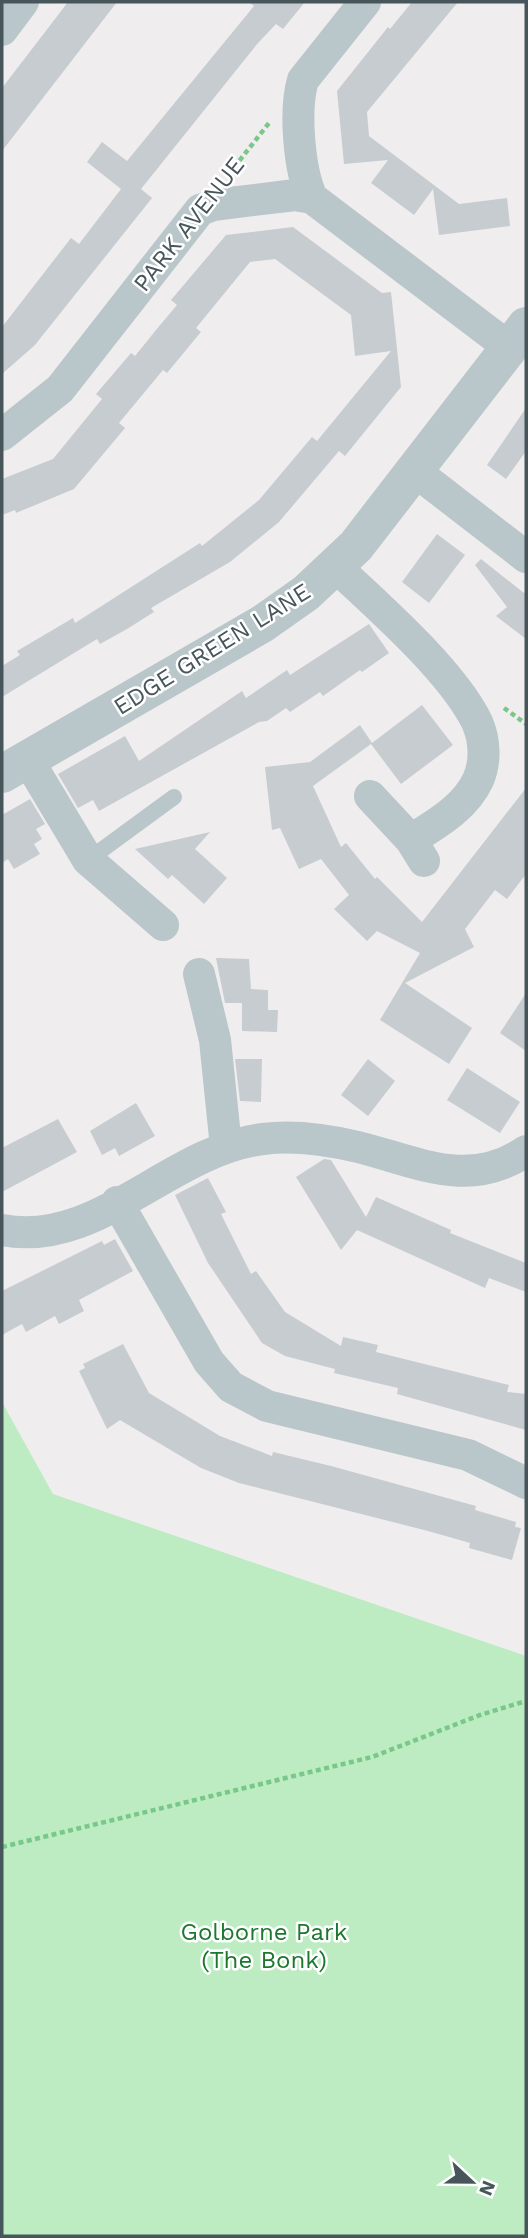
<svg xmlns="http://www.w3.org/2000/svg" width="528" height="2238" font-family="'Work Sans',sans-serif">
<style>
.green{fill:#bdecc2}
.building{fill:#c7ccd0}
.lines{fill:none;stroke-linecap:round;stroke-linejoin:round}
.path{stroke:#77c889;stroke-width:4.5;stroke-dasharray:5 3.5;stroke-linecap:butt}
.service{stroke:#b9c6ca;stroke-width:16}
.minor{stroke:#b9c6ca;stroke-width:32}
.tertiary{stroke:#b9c6ca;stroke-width:38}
.labels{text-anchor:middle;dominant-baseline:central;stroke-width:5;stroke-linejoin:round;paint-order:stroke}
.street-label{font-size:24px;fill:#47565a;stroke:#fff}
.park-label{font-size:24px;fill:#1c772f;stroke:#fff}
</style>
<rect width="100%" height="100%" fill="#f0edee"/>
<path class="green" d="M2 1402 53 1494 526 1656V2236H2Z"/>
<path class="building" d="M68 2H117L2 151V88Z
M249 2H305L283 29 276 24 258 43 141 189 152 198 35 345 2 374V327L71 238 79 244 121 189 87 162 102 142 127 161 254 6Z
M412 2H458L367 112 369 136 459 204 507 198 510 226 439 235 433 189 414 215 371 183 388 160 344 164 337 91 388 27 390 29Z
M293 227 382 293 391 292 401 387 345 456 339 451 279 522 230 562 151 608 154 612 127 629 100 644 97 639 2 697V666L20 655 17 651 73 618 75 623 200 543 202 546 259 500 312 437 317 441 391 351 355 356 351 315 275 259 250 262 196 328 201 332 167 373 163 370 119 423 125 428 74 489 16 513 15 510 2 515V479L53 459 102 399 96 394 131 353 135 356 156 330 177 305 171 300 226 235Z
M526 408V451L506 479 487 465Z
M437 534 465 555 429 603 402 582Z
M481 559 524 593 526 591V639L496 616 507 607 475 565Z
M369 624 389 653 362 672 360 670 323 696 320 692 290 712 286 708 267 721 259 722 99 811 93 800 78 808 58 774 125 736 139 761 242 691 246 698 287 670 290 675Z
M422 705 453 745 401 784 371 744 313 786 341 847 346 843 375 879 377 877 422 922 526 788V874L507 899 495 890 465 929 474 947 405 983 472 1028 449 1064 380 1020 420 953 377 931 367 941 334 909 349 895 321 859 299 869 280 828 272 830 265 767 310 762 360 725 372 743Z
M30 799 45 824 36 829 42 839 34 844 40 854 14 869 8 859 2 863V815Z
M210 832 195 849 227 878 204 904 172 875 168 879 135 849Z
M216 958 249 959 251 989 268 990V1010H278L277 1032 242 1031V1003H225Z
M526 993V1051L500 1033Z
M235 1059H262L261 1102 240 1101Z
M368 1059 395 1081 368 1116 341 1095Z
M467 1068 520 1102 500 1133 447 1100Z
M136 1103 155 1136 119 1156 115 1148 102 1155 90 1131Z
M58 1119 77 1152 2 1192V1148Z
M324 1159 331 1160 366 1217 376 1197 451 1230 450 1233 526 1263V1292L489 1278 485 1288 357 1230 341 1250 296 1177Z
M208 1178 226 1212 221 1214 251 1274 256 1271 285 1312 341 1346 343 1337 378 1345 376 1352 509 1385 507 1392 526 1394V1430L397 1394 398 1388 334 1373 335 1369 285 1356 262 1343 208 1263 175 1195Z
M115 1239 133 1271 79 1300 84 1311 59 1324 55 1316 26 1332 22 1324 2 1335V1291L102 1241 104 1245Z
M123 1344 149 1393 220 1436 272 1456 273 1452 331 1466 476 1506 475 1510 516 1522 515 1527 521 1528 512 1560 469 1548 470 1543 428 1531 239 1483 201 1468 120 1420 107 1429 79 1371 85 1368 83 1364Z"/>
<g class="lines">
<path class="path" d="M229 174 269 123
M504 708 526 724
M2 1847 372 1757 480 1715 526 1701"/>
<path class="service" d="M88 860 174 797"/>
<path class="minor" d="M2 30 23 2
M312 198C299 170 294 110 303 80L365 2
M2 435 60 389 200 210 213 205 295 195 312 198 510 348
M416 472 526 557
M336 567C378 606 452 671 477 722 485 740 486 762 478 780 465 808 436 824 411 840
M28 760 88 860 163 925
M370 796 411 840 424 861
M199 974 215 1040 226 1147
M117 1202 209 1362 231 1387 267 1406 468 1455 526 1483
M2 1230C97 1249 170 1150 263 1139 293 1135 328 1140 358 1147 418 1162 469 1190 526 1151"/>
<path class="tertiary" d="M2 774 262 624 306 593 356 546 526 326"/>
</g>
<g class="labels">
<g class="street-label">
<text transform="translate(189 224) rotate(-52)">PARK AVENUE</text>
<text transform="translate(212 649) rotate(-32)">EDGE GREEN LANE</text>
</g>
<g class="park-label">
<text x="264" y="1932">Golborne Park<tspan x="264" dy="28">(The Bonk)</tspan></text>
</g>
</g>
<rect width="528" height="2238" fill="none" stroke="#47565a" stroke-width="7"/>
<g transform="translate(472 2182) rotate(112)" stroke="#ffffff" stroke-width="5" paint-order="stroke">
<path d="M0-5L12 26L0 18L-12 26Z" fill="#47565a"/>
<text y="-10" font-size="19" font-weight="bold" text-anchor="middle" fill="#47565a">N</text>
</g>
</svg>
